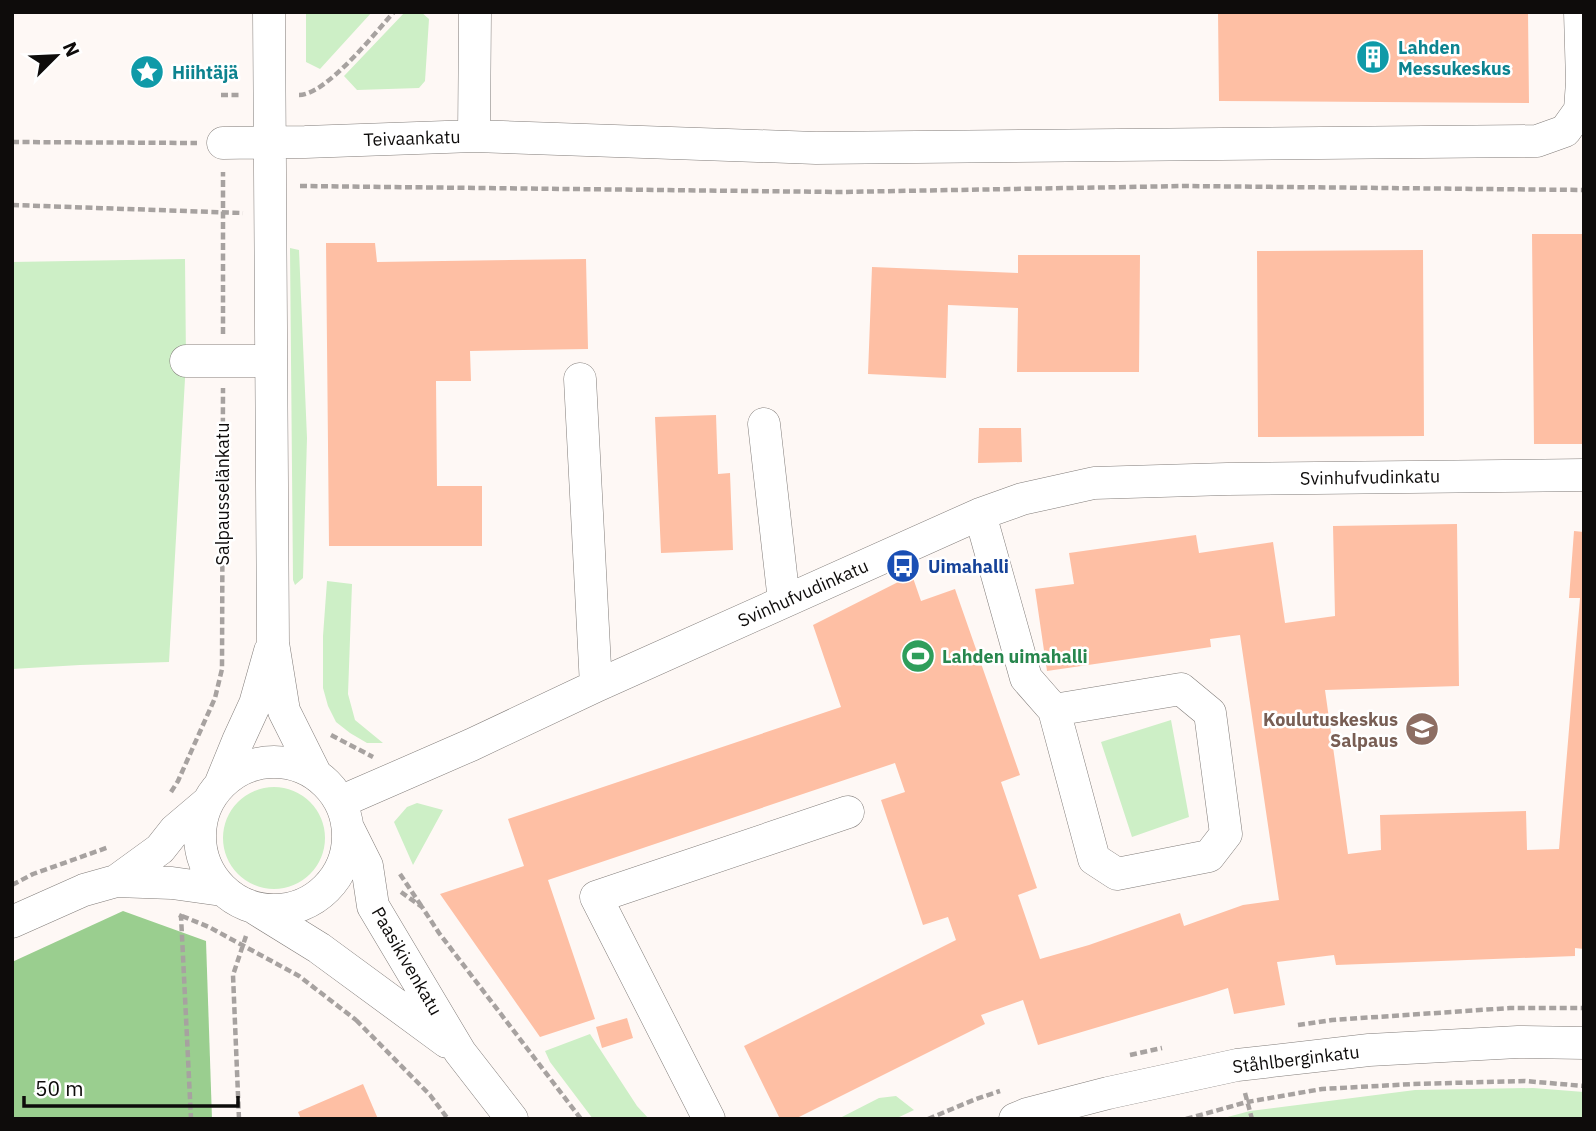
<svg xmlns="http://www.w3.org/2000/svg" width="1596" height="1131" font-family="'IBM Plex Sans',sans-serif">
<style>
.green{fill:#cdefc6}
.forest{fill:#9ace8f}
.building{fill:#febfa4}
.lines{fill:none;stroke-linecap:round;stroke-linejoin:round}
.minor-casing{stroke:#827d7a;stroke-width:33}
.path{stroke:#a7a2a0;stroke-width:4.5;stroke-dasharray:7 3.5;stroke-linecap:butt}
.minor{stroke:#fff;stroke-width:32}
.labels{text-anchor:middle;dominant-baseline:central;stroke-width:5;stroke-linejoin:round;paint-order:stroke}
.culture-label{font-size:18px;font-weight:bold;fill:#0d838f;stroke:#fff;text-anchor:start}
.street-label{font-size:18px;fill:#0e0c0b;stroke:#fff}
.transit-label{font-size:18px;font-weight:bold;fill:#164399;stroke:#fff;text-anchor:start}
.leisure-label{font-size:18px;font-weight:bold;fill:#27864d;stroke:#fff;text-anchor:start}
.education-label{font-size:18px;font-weight:bold;fill:#785e54;stroke:#fff;text-anchor:end}
</style>
<rect width="100%" height="100%" fill="#fef8f5"/>
<path class="green" d="M306 12H372L320 69 306 62Z
M405 12H421L429 19 425 81 419 88 357 90 344 76Z
M290 248 299 250 307 438 303 578 295 585 293 580Z
M185 259 186 361 169 662 80 665 12 669V262Z
M327 581 352 584 348 694 355 720 383 743H367L350 733 336 722 328 706 323 688V636Z
M1171 720 1189 817 1132 837 1101 742Z
M223 838a51 51 0 1 1 102 0a51 51 0 1 1-102 0Z
M417 803 443 810 413 865 394 822 407 807Z
M590 1034 637 1106 649 1119H593L550 1062 545 1051Z
M1533 1088 1584 1092V1119H1220L1250 1111 1415 1090Z
M896 1096 914 1110 895 1119H838L879 1098Z"/>
<path class="forest" d="M123 911 206 941 212 1119H12V962Z"/>
<path class="building" d="M1218 12H1528L1529 103 1219 101Z
M1532 234H1584V444H1534Z
M326 243H375L377 262 586 259 588 349 470 351 471 381H436L437 486H482V546H329Z
M1423 250 1424 436 1258 437 1257 251Z
M1018 255H1140L1139 372H1017L1018 308 948 305 946 378 868 374 872 267 1018 273Z
M716 415 718 474 730 473 733 550 661 553 655 417Z
M979 428H1021L1022 462 978 463Z
M1457 524 1459 686 1325 690 1348 854 1381 850 1380 815 1526 811 1527 850 1559 849 1580 598H1569L1574 531 1584 532V949L1575 948V956L1336 965 1334 955 1277 962 1285 1005 1234 1014 1228 988 1206 995 1038 1045 1023 1000 981 1015 985 1024 795 1119H780L744 1046 956 940 948 917 923 925 881 800 905 792 895 763 548 880 595 1019 540 1037 440 894 524 866 508 819 841 707 813 625 912 575 921 601 955 589 1020 775 1001 782 1037 888 1018 895 1040 959 1089 945 1180 913 1184 926 1243 905 1279 900 1240 635 1210 639 1211 647 1047 671 1035 589 1074 584 1069 553 1196 535 1199 553 1273 542 1285 623 1335 616 1333 526Z
M627 1018 633 1038 602 1048 596 1027Z
M363 1084 378 1119H301L298 1112Z"/>
<g class="lines">
<g class="minor-casing">
<path id="minor" d="M269 12 273 643 284 711 316 775
M474 136 816 148 1537 141 1565 131 1580 110 1582 82 1580 12
M223 143 305 142 474 136 475 12
M186 361H271
M580 379 596 686
M764 424 784 601
M980 514 1026 678 1054 710 1094 859 1117 874 1209 856 1226 834 1210 713 1181 689 1054 710
M200 836a74 74 0 1 1 148 0a74 74 0 1 1-148 0Z
M220 785 238 741 255 704 270 651
M340 802 471 745 596 686 980 514 1022 499 1094 483 1227 479 1584 475
M348 828 367 866 373 906 460 1052 512 1119
M116 881 160 849 175 830 208 802
M256 909 319 948 447 1042
M12 922 84 890 116 881 172 883 222 890
M709 1119 596 897 848 812
M1015 1119 1027 1114 1108 1093 1237 1065 1369 1050 1518 1042 1584 1043"/>
</g>
<path class="path" d="M221 95H241
M299 95C326 95 375 33 394 12
M12 142 197 143
M300 186 839 192 1185 186 1584 190
M12 205 243 213
M223 334V172
M331 735 373 757
M171 792 178 781 215 698 222 669 223 388
M400 874 422 907
M12 885 33 874 109 847
M401 892 422 907 439 933 581 1119
M179 915 181 916 191 1119
M182 916 209 927 299 976 356 1020
M356 1020 430 1095 448 1119
M1298 1025 1332 1020 1510 1008H1584
M1130 1055 1162 1048
M1245 1093 1252 1119
M239 1119 233 975 246 936
M928 1119 976 1099 1000 1091
M1186 1119 1247 1102 1322 1089 1413 1084 1525 1081 1584 1086"/>
<use href="#minor" class="minor"/>
</g>
<defs>
<g id="building-disc" transform="scale(1.75)"><circle r="9.5" fill="#0f9aa8" stroke="#fff"/><path d="M-4-6H4V6H1V3H-1V6H-4ZM-2.5-4.3h1.7v1.8h-1.7ZM.8-4.3h1.7v1.8H.8ZM-2.5-1h1.7V.8h-1.7ZM.8-1h1.7V.8H.8Z" fill="#fff"/></g>
<g id="sight-disc" transform="scale(1.75)"><circle r="9.5" fill="#0f9aa8" stroke="#fff"/><path d="M0-6L1.8-2.2L6-1.7L2.9 1.2L3.7 5.4L0 3.3L-3.7 5.4L-2.9 1.2L-6-1.7L-1.8-2.2Z" fill="#fff"/></g>
<g id="bus-disc" transform="scale(1.75)"><circle r="9.5" fill="#1a4fb4" stroke="#fff"/><path d="M-5-6H5V4H4V6H2V4H-2V6H-4V4H-5ZM-3.5-4V0h7V-4ZM-3.5 1.2v1.5H-2V1.2ZM2 1.2v1.5H3.5V1.2Z" fill="#fff"/></g>
<g id="stadium-disc" transform="scale(1.75)"><circle r="9.5" fill="#2e9e5b" stroke="#fff"/><path d="M0-5a6.5 5 0 1 0 0 10a6.5 5 0 1 0 0-10ZM-3.5-1.8h7v3.6h-7Z" fill="#fff"/></g>
<g id="school-disc" transform="scale(1.75)"><circle r="9.5" fill="#8d6e63" stroke="#fff"/><path d="M0-5L7-2L0 1L-7-2ZM-4 1L0 2.5L4 1V4Q0 6-4 4Z" fill="#fff"/></g>
</defs>
<g fill-rule="evenodd">
<use href="#building-disc" x="1373" y="57"/>
<use href="#sight-disc" x="147" y="72"/>
<use href="#bus-disc" x="903" y="566"/>
<use href="#stadium-disc" x="918" y="656"/>
<use href="#school-disc" x="1422" y="729"/>
</g>
<g class="labels">
<g class="culture-label">
<text x="1398" y="47">Lahden<tspan x="1398" dy="21">Messukeskus</tspan></text>
<text x="172" y="72">Hiihtäjä</text>
</g>
<g class="street-label">
<text transform="translate(412 138) rotate(-2)">Teivaankatu</text>
<text transform="translate(1370 477) rotate(-1)">Svinhufvudinkatu</text>
<text transform="translate(222 494) rotate(-90)">Salpausselänkatu</text>
<text transform="translate(803 593) rotate(-24)">Svinhufvudinkatu</text>
<text transform="translate(407 961) rotate(60)">Paasikivenkatu</text>
<text transform="translate(1296 1059) rotate(-7)">Ståhlberginkatu</text>
</g>
<g class="transit-label">
<text x="928" y="566">Uimahalli</text>
</g>
<g class="leisure-label">
<text x="942" y="656">Lahden uimahalli</text>
</g>
<g class="education-label">
<text x="1398" y="719">Koulutuskeskus<tspan x="1398" dy="21">Salpaus</tspan></text>
</g>
</g>
<rect width="1596" height="1131" fill="none" stroke="#0e0c0b" stroke-width="28"/>
<g transform="translate(56 56) rotate(66)" stroke="#ffffff" stroke-width="5" paint-order="stroke">
<path d="M0-5L12 26L0 18L-12 26Z" fill="#0e0c0b"/>
<text y="-10" font-size="19" font-weight="bold" text-anchor="middle" fill="#0e0c0b">N</text>
</g>
<path d="M24 1096v10h214v-10" fill="none" stroke="#0e0c0b" stroke-width="3.5"/>
<text x="35" y="1096" font-size="21" fill="#0e0c0b" stroke="#ffffff" stroke-width="5" paint-order="stroke">50 m</text>
</svg>
